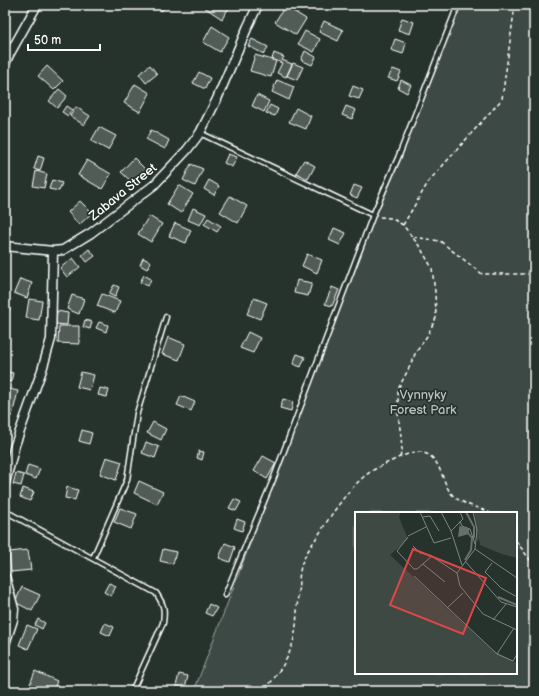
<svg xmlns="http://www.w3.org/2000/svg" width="539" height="696" font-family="'Balsamiq Sans',sans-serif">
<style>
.green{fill:#3e4944;stroke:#9ea4a2;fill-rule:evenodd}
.building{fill:#515c57;stroke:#fff}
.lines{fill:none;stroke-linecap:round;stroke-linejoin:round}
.service-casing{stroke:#fff;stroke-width:7}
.minor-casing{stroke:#fff;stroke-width:11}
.path{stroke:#fff;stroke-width:1.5;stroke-dasharray:4 3;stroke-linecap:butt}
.service{stroke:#26332d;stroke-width:4}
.minor{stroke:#26332d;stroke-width:8}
.labels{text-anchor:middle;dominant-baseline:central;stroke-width:3.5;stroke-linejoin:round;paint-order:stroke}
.street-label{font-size:13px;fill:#fff;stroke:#26332d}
.park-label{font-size:13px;fill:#bbbfbe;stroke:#26332d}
.inset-river{fill:none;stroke:#67706c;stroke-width:2}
.inset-road{fill:none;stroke:#7d8581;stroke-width:1}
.view{fill:#dc4848;fill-opacity:0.15;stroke:#dc4848;stroke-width:2}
.inset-edge{fill:none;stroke:#fff;stroke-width:2}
</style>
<rect width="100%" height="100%" fill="#26332d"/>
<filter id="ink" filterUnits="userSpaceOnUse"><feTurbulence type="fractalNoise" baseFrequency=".025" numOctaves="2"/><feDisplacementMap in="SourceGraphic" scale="8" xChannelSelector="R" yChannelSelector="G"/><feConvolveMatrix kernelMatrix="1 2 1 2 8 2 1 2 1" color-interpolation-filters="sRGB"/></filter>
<g filter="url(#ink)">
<path class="green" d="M459 5H534V691H194L402 145ZM356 513H516V673H356Z"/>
<path class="building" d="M156 5H168L161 11Z
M206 5H229L230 6 222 19 204 7Z
M285 6 306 19 296 35 275 22Z
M402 18 414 22 410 34 398 30Z
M324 21 343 30 338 41 319 32Z
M212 26 229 37 220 52 203 42Z
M305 31 320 39 314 52 298 44Z
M252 39 268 47 264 54 248 46Z
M395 39 406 43 403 54 391 50Z
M305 51 316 57 312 65 301 60Z
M274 53 284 57 282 60 292 64 286 77 277 73 282 63 272 59Z
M255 55 276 61 271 77 250 71Z
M293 63 303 67 297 80 287 76Z
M150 65 157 74 146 83 139 74Z
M47 66 63 81 54 90 38 76Z
M393 69 401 72 397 81 388 78Z
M199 72 210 78 205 89 193 83Z
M277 80 294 87 289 100 272 92Z
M401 80 411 85 407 93 398 88Z
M135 84 150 93 140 112 124 103Z
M353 86 363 90 359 99 349 96Z
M59 89 67 96 57 108 49 101Z
M257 95 269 101 264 112 252 106Z
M270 105 278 109 275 116 266 113Z
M66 106 72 110 68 116 62 112Z
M346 106 356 110 352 119 342 115Z
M76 107 90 116 84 125 70 116Z
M296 108 311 116 306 129 289 122Z
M99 127 116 136 108 150 91 141Z
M151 130 169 140 165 149 146 139Z
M228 154 237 157 232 167 224 163Z
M38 156 44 158 40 171 34 169Z
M134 158 148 172 135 185 121 172Z
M87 160 111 174 102 189 78 175Z
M304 160 315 166 308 179 296 173Z
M191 164 203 169 195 186 183 180Z
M36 171 47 174 44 188 33 186Z
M52 180 62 183 59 191 49 189Z
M209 180 219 186 214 195 204 189Z
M179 185 193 194 181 213 167 204Z
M354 185 362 188 357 198 350 195Z
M230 196 247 206 238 223 220 212Z
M80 201 92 213 79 225 68 212Z
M193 208 206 214 200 225 188 220Z
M149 216 162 224 151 242 138 234Z
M208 218 221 226 217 232 204 224Z
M175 223 191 230 186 243 169 236Z
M334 228 346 233 340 245 329 240Z
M89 249 95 256 87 262 82 255Z
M307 254 322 260 317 273 302 266Z
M73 258 80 267 67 277 60 268Z
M143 258 151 262 147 269 140 265Z
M144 275 151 279 148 286 140 282Z
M20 279 32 283 27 298 14 293Z
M297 280 312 283 308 296 294 293Z
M114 285 119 287 115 297 109 294Z
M332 287 339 290 332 306 325 304Z
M102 294 120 301 115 313 97 306Z
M72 295 84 299 79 314 67 309Z
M254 298 267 303 260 319 247 314Z
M29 299 42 301 39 320 26 318Z
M5 307 10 308 8 317 5 316Z
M57 311 68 313 67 325 56 324Z
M85 320 92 322 90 329 83 327Z
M99 322 108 325 106 332 96 328Z
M59 326H79V344L58 343Z
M248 332 260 338 253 353 240 348Z
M168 337 185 344 179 360 162 354Z
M297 354 305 357 301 367 293 364Z
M5 371 13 373 11 382 5 380Z
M81 372 94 375 90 390 77 387Z
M5 388 18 391 12 416 5 415Z
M100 388 109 390 107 397 98 395Z
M181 396 195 402 191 411 177 405Z
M283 399 293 402 291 411 280 408Z
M153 422 166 429 161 440 147 433Z
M82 430 92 433 89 444 79 441Z
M146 442 159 447 155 458 142 453Z
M199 451 204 452 202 460 197 458Z
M263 456 276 463 267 479 254 471Z
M106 457 122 462 116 480 100 474Z
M28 465 40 469 36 479 25 475Z
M16 473 24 475 21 486 13 484Z
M139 481 163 492 157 504 134 493Z
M67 487 78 490 75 500 65 498Z
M23 488 34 492 30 501 20 497Z
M234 499 241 502 236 511 229 508Z
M120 508 137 514 131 529 114 522Z
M237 519 245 522 242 531 234 528Z
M225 543 235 547 230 562 219 558Z
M163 549 176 552 173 564 160 561Z
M28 550 31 570 11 572 9 552Z
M109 583 116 586 111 596 104 592Z
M22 587 40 595 32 611 15 602Z
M209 604 217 608 212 616 205 613Z
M38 619 45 623 42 629 35 625Z
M105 623 114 627 110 636 101 632Z
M27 625 37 629 28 649 19 645Z
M35 671 57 681 53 691H39L29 687Z
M179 674 188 676 185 688 176 686Z"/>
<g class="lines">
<g class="service-casing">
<path id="service" d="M200 133 373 215
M5 511 156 593C164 605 165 609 163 623L132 691
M93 558 127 480 137 413 166 317
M225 595 273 480 335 315 373 215 398 158 458 5"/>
</g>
<g class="minor-casing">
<path id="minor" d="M5 64 9 55 37 5
M5 246 53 251 63 250 91 233 154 185 187 150 200 133 217 99 248 26 258 5
M5 483 15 445 42 370 51 339 53 251
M5 576 14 609 13 620 5 644"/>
</g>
<path class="path" d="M380 217 391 218 403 225 420 247 432 268 435 292 436 318 427 336 415 354 408 370 398 389V414L401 436 402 450 400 457
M403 225 429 181 502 99 515 5
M413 237 440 241 482 274H534
M516 541 534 565
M258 691C269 687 273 680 279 671 298 644 296 624 298 593 299 583 299 572 302 563 306 553 313 543 319 534 331 515 348 489 366 475 372 470 379 467 387 463 397 459 413 449 424 453 440 457 442 481 450 492 460 505 477 506 490 513"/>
<use href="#service" class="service"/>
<use href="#minor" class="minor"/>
</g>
</g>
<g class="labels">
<g class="street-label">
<text transform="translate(123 192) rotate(-39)">Zabava Street</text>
</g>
<g class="park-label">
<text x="423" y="395">Vynnyky<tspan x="423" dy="15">Forest Park</tspan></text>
</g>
</g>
<g transform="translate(355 512)">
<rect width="162" height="162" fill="#26332d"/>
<path d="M0 0H46L44 5 53 27 35 43 137 138 162 151V162H0ZM119 0H162V46L147 42 125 33 124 27 122 29Z" fill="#3e4944"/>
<path d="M105 10V14L114 17V22L103 25Z" fill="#67706c"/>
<path class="inset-river" d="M111 0 119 15V26M110 48 116 38 117 26 113 21M143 85 162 93"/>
<path class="inset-road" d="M65 0 79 31 96 26M86 0 96 19 107 53M118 0 122 18 120 37 102 61 105 74 128 102 162 118M68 5 75 4 84 19M105 9 107 14 115 17 120 32M96 19 108 7 105 0M53 24 71 15M53 25 42 39 59 57H62L77 44M58 34 65 41 75 43 102 61M120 37 162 66M110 49 146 90 162 95M137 51 130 60 146 76 162 85M68 52 90 70M59 64 142 142 158 149 162 142M92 96 108 81M138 108 151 92M142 142 159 116"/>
<path class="view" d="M58 37 131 66 108 122 35 93Z"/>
<rect width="162" height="162" class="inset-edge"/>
</g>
<rect width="539" height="696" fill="none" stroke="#26332d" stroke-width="20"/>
<rect x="10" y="10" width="519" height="676" fill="none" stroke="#fff" stroke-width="1.5" filter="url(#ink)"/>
<path d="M28 44v6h72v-6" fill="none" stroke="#ffffff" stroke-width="2"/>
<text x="34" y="44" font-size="12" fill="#ffffff" stroke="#26332d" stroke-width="3" paint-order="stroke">50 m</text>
</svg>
